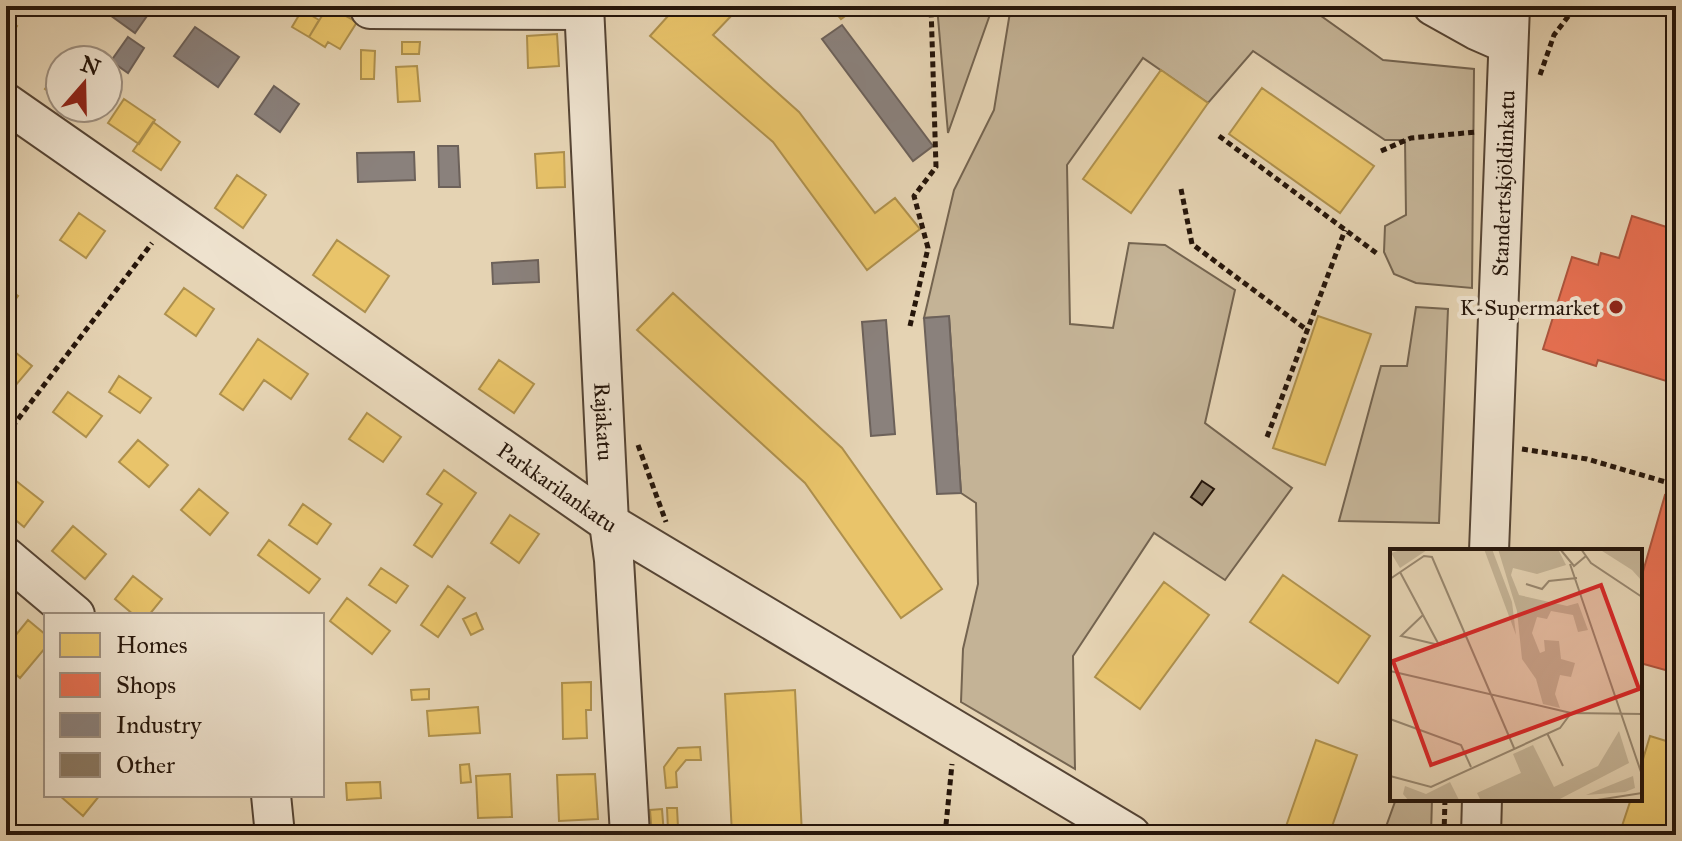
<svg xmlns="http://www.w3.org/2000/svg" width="1682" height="841" font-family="'IM FELL Great Primer',serif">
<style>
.green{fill:#c4b396;stroke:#746450;stroke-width:2}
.homes{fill:#e9c46a;stroke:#ae904d;stroke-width:2}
.shops{fill:#e76f51;stroke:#ad543c;stroke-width:2}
.industry{fill:#8a817c;stroke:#6c615a;stroke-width:2}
.building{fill:#897862;stroke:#25150a;stroke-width:2}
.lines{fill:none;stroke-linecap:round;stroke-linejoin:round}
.minor-casing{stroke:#554434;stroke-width:42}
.path{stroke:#25150a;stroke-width:5;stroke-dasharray:6 4;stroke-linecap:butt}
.minor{stroke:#eee2ce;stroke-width:38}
.poi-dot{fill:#8f2418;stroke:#eee2ce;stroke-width:3}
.labels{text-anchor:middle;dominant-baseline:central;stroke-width:8;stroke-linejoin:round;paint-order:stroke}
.street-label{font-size:22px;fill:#25150a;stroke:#eee2ce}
.poi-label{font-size:22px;fill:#25150a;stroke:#eee2ce;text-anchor:end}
.inset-road{fill:none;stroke:#98876f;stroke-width:2}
.view{fill:#d62828;fill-opacity:0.15;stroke:#d62828;stroke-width:4}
.inset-edge{fill:none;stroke:#25150a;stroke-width:4}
</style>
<rect width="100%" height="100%" fill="#e5d3b3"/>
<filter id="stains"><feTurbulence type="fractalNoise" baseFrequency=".0025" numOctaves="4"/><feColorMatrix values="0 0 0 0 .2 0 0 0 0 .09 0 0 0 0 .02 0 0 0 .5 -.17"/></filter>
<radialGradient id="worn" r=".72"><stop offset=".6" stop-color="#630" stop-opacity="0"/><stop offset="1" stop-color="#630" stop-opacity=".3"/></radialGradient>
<path class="green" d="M937 6H993L948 133Z
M1011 6H1307L1383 60 1474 69 1472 288 1416 283 1394 274 1384 252 1385 226 1406 215 1405 140H1385L1253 51 1208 103 1143 58 1067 165 1070 324 1113 328 1129 243 1165 245 1235 290 1205 423 1292 488 1225 580 1154 533 1073 656 1075 769 961 702 963 649 978 584 976 503 961 493 949 317 924 318 954 190 994 110Z
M1416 307 1448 309 1439 523 1339 521 1381 366H1407Z
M1396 799H1432L1431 835H1383Z"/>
<path class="homes" d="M328 6 357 22 340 49 328 42 325 47 309 37Z
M677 6H724L733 14 713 35 799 112 875 213 895 198 920 229 867 270 773 142 650 36Z
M834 6H857V7L841 19 832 8Z
M302 10 319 20 309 37 292 27Z
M6 18 17 26 6 42Z
M557 34 559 66 528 68 527 36Z
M402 42H420L419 54H402Z
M361 50 375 51 374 79H361Z
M417 66 420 101 398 102 396 67Z
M60 67V99L45 89Z
M1161 70 1208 103 1131 213 1083 179Z
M1262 88 1374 166 1340 213 1229 134Z
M124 99 155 120 139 144 108 123Z
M153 122 180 142 161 170 133 151Z
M564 152 565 187 537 188 535 154Z
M237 175 266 195 243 228 215 208Z
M79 213 105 231 86 258 60 240Z
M337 240 389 276 365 312 313 275Z
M6 287 18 296 7 311 6 310Z
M184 288 214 309 196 336 165 314Z
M673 293 842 448 942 589 901 618 805 483 637 330Z
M1318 316 1371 334 1325 465 1273 448Z
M258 339 308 374 291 399 264 380 243 410 220 394Z
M10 348 32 366 10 392 6 389V353Z
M499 360 534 384 514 413 479 389Z
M119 376 151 398 140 413 109 392Z
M68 392 102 416 86 437 53 412Z
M367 413 401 437 383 462 349 439Z
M138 440 168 465 149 487 119 462Z
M444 470 476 493 432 557 414 545 442 504 427 494Z
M6 473 43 502 24 527 6 512Z
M199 489 228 513 210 535 181 510Z
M303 504 331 524 317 544 289 525Z
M510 515 539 534 519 563 491 543Z
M73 526 106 554 85 579 52 551Z
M269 540 320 579 309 593 258 555Z
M381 568 408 586 396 603 369 585Z
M1283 575 1370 636 1338 683 1250 622Z
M133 576 162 599 149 615H134L115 599Z
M1164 582 1209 615 1140 709 1095 677Z
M448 586 465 598 438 637 421 625Z
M347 598 390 631 372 654 330 621Z
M476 613 483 629 471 635 463 619Z
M28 620 46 635V647L20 678 6 666V647Z
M591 682V710H586L587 738 563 739 562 683Z
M429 689V699L412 700 411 690Z
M795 690 802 835H732L725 694Z
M478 707 480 733 429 736 427 711Z
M1650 736 1676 744V835H1619L1631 799H1640V769Z
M1316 740 1357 755 1329 835H1283Z
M700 747 701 760H686L676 772 677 787 666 788 664 767 678 748Z
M469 764 471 782 461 783 460 765Z
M510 774 512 817 478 818 476 776Z
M595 774 598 819 559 821 557 775Z
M380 782 381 798 347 800 346 783Z
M59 795H100L83 816Z
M667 808H677L678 827 690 835H673L668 830Z
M662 809 664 835H652L650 810Z
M184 830V835H146V834Z"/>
<path class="shops" d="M1632 216 1676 230V384L1598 360 1596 366 1543 349 1572 257 1598 265 1601 253 1619 258Z
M1665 495 1676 498V673L1640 663V582Z"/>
<path class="industry" d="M106 6H154L135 33 103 10Z
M842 25 933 146 913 161 822 39Z
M195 27 239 57 218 87 174 56Z
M128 37 144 48 128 73 111 61Z
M274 86 299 104 280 132 255 114Z
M438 146H458L460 187H439Z
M414 152 415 180 358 182 357 153Z
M538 260 539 282 493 284 492 263Z
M949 316 961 493 937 494 924 318Z
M886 320 895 434 871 436 862 322Z"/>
<path class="building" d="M1202 481 1214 489 1202 505 1191 497Z"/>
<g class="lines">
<g class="minor-casing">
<g id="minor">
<path d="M370 6V9L584 10"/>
<path id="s1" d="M584 6 609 523 614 560 630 835"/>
<path d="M1433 6 1476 30 1508 44"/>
<path id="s2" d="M6 103 609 523 1131 835"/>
<path id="s3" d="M1489 551 1510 6"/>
<path d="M6 557 75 615"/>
<path d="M271 795 275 835"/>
<path d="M1481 835 1482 799"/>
</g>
</g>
<path class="path" d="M1540 75 1554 35 1576 6
M1219 136 1379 255
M1381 151 1411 138 1476 132
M1181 189 1192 244 1307 330
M910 326 928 248 914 196 936 167 931 6
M6 435 152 243
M1267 437 1345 230
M638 445 666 522
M1522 449 1587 459 1676 485
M1159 827 1172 835
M945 835 952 764
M1444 835 1445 799"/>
<use href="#minor" class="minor"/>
</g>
<circle class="poi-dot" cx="1616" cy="307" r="8"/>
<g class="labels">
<g class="street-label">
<text stroke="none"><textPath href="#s3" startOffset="368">Standertskjöldinkatu</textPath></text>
<text stroke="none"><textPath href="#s1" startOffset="416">Rajakatu</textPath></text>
<text stroke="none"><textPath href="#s2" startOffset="672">Parkkarilankatu</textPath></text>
</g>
<g class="poi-label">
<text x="1600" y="307">K-Supermarket</text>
</g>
</g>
<g transform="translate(1390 549)">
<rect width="252" height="252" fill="#e5d3b3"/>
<path d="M14 0H37V1L10 19 1 4ZM94 0H102L122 53 126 86ZM108 0H168L176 16 147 25 123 19 121 26 129 46 177 57 188 54 198 81 188 83 183 66 161 62 157 70 147 68 142 84 150 104 155 102 154 91 169 92 171 110 185 114 181 128 170 126 165 145 170 159 153 155 146 130 132 110 127 62ZM209 0H252V32L242 21ZM229 182 239 214 166 252H91L87 244 131 224 123 205 143 196 164 238 208 217ZM243 227 245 239 235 243 196 246ZM60 233 69 251 19 252 13 245 15 237 36 245Z" fill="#c4b396"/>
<path class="inset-road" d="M170 0 184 17 196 7M191 0 201 14 252 48M180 15 252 226M10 23 49 96 76 87M0 30 34 7 42 8 124 199M136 35 152 40 159 32 187 29M33 66 11 87 49 96M0 122 181 164 252 165M0 170 71 196 81 218M157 184 173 217M0 227 41 238 170 179 181 164M201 252 252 244"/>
<path class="view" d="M211 36 249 140 41 216 3 112Z"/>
<rect width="252" height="252" class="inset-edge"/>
</g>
<rect width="1682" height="841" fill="none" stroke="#e5d3b3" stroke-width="32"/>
<rect x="8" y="8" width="1666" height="825" fill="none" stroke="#25150a" stroke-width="4"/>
<rect x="16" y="16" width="1650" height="809" fill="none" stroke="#25150a" stroke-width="2"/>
<rect x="44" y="613" width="280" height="184" fill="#eee2ce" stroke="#9e9080" stroke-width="2"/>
<rect x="60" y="633" width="40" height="24" fill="#e9c46a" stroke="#9e9080" stroke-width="2"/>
<text x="116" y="653" font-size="24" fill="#25150a">Homes</text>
<rect x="60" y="673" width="40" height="24" fill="#e76f51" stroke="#9e9080" stroke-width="2"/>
<text x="116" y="693" font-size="24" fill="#25150a">Shops</text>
<rect x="60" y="713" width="40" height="24" fill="#8a817c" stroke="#9e9080" stroke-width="2"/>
<text x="116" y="733" font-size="24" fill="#25150a">Industry</text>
<rect x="60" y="753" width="40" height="24" fill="#897862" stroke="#9e9080" stroke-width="2"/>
<text x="116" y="773" font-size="24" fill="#25150a">Other</text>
<g transform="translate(84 84) rotate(20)"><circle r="38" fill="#eee2ce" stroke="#9e9080" stroke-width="2"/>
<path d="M0-6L14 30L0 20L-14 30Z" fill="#8f2418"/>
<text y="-12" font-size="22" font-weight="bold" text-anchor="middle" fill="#25150a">N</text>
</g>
<rect width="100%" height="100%" filter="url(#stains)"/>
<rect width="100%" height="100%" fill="url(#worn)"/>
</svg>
